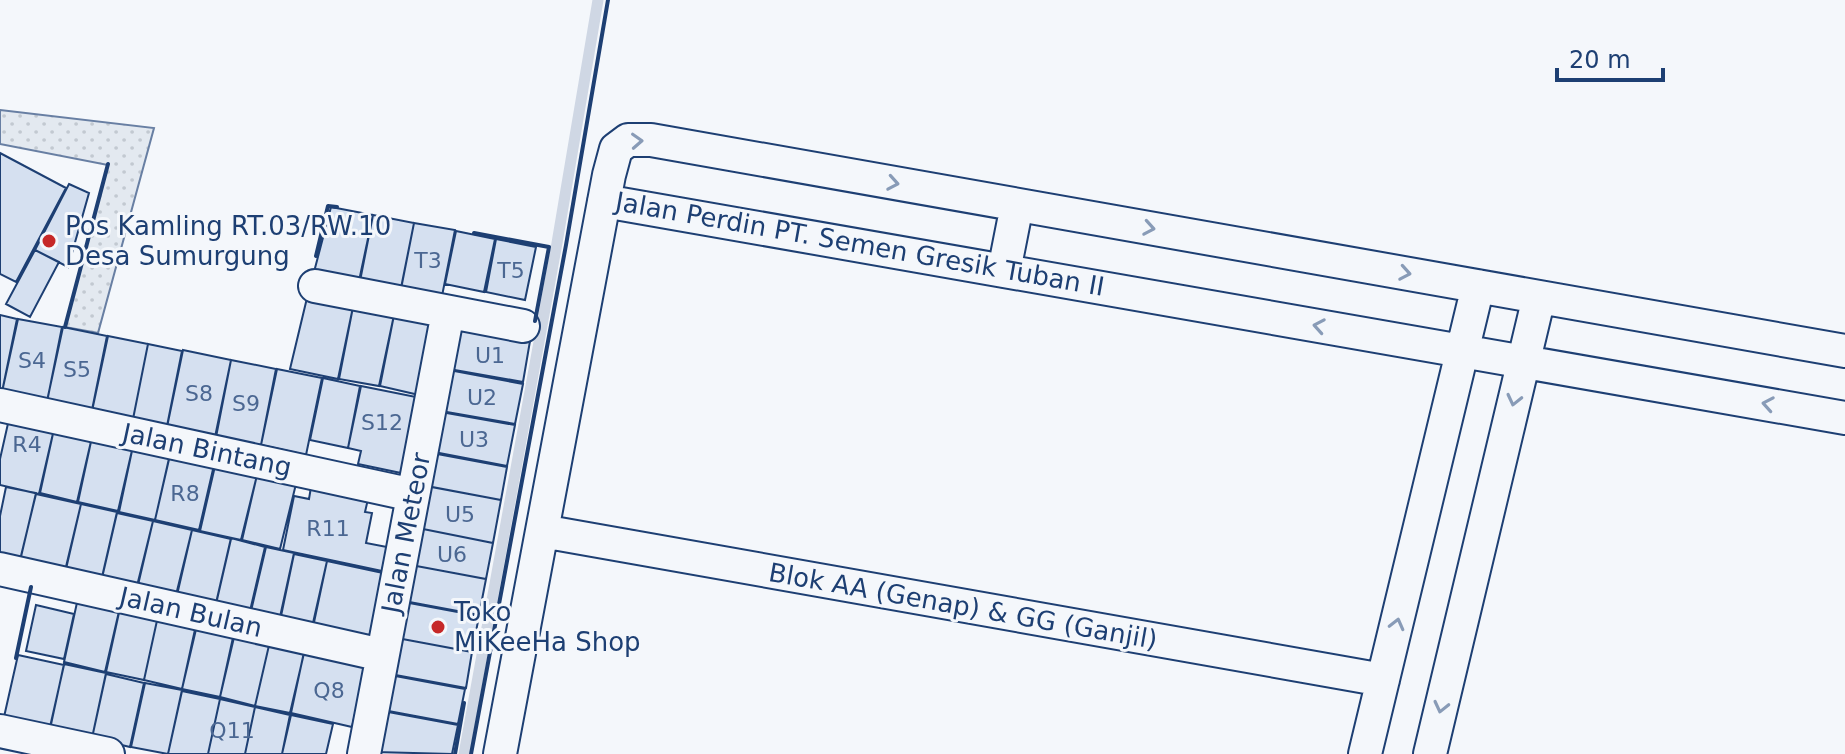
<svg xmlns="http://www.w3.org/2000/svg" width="1845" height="754" font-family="'DejaVu Sans',sans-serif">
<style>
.grass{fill:url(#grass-dots);stroke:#687fa3;stroke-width:2}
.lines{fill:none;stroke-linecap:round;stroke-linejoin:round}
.stream{stroke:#cfd7e4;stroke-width:11}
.building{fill:#d5e0f0;stroke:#1d3f73;stroke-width:2}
.minor-casing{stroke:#1d3f73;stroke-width:36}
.minor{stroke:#f4f7fb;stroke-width:32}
.wall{stroke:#1d3f73;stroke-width:4}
.oneway{stroke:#889bb7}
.poi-dot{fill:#c62828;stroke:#f4f7fb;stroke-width:3}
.labels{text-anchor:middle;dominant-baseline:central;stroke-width:6;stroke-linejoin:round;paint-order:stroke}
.number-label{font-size:22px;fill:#4b6792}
.poi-label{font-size:26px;fill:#1d3f73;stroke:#f4f7fb;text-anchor:start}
.street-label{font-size:26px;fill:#1d3f73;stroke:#f4f7fb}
</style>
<defs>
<pattern id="grass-dots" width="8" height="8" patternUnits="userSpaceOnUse" patternTransform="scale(2)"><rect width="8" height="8" fill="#e3e9f0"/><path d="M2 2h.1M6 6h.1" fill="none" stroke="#c2c9d1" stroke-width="1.8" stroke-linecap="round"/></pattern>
</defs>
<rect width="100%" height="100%" fill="#f4f7fb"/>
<path class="grass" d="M0 110 154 128 98 333 65 327 108 165 0 144Z"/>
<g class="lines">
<path class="stream" d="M464 754 557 243 598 0"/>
</g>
<path class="building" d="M0 153 66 188 16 282 0 274Z
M69 184 89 193 68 267 35 250Z
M331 207 373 215 359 281 314 272Z
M373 215 414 223 401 288 360 281Z
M414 223 455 230 442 296 401 289Z
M456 231 495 239 484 292 445 284Z
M496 239 536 247 525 300 486 292Z
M35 250 59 262 30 317 6 304Z
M307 298 353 307 338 379 290 369Z
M353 307 394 315 379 386 339 379Z
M0 315 17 319 2 392 0 391Z
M394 315 434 323 419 395 380 386Z
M18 319 62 327 47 402 2 392Z
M63 327 107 336 92 410 47 401Z
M456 328 530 341 523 382 449 369Z
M108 336 148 344 133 419 92 411Z
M148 344 182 351 167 426 133 419Z
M183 350 231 360 215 437 167 427Z
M231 360 276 369 261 445 216 437Z
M277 369 322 378 306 455 261 445Z
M449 370 523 384 515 424 441 411Z
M323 378 360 386 348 448 310 440Z
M361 386 416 397 401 473 358 464 361 451 348 448Z
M441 412 515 425 507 466 434 452Z
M9 419 54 429 39 494 0 485V459Z
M54 429 92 437 77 502 40 493Z
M92 437 133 446 118 511 78 502Z
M133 446 170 454 155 520 119 512Z
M432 453 507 467 501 500 427 486Z
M170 455 214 465 199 530 155 520Z
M215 466 257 475 241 540 200 531Z
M257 475 296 484 280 549 242 540Z
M426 486 501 500 493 543 418 528Z
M6 487 36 493 20 561 0 556V516Z
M311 487 368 499 365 512 372 513 366 543 387 547 382 571 283 550 294 496 309 499Z
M36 494 81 504 65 571 20 560Z
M81 504 117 512 102 577 66 569Z
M117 513 153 521 137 586 102 578Z
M153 521 192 530 176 595 138 585Z
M418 528 493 543 486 579 411 565Z
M192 530 231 539 216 604 177 595Z
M231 538 265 547 250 611 216 603Z
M266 547 294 553 280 617 251 611Z
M294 554 327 561 313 623 281 616Z
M327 561 383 573 369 639 313 627Z
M411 565 486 579 479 615 404 601Z
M78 598 120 607 105 672 64 662Z
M404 602 479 616 472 652 397 638Z
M36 605 74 614 64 659 26 651Z
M120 608 158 616 144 680 106 672Z
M158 616 196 625 182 689 144 680Z
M197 625 234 633 220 697 182 689Z
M235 633 270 641 255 706 220 697Z
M397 638 472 652 466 688 390 674Z
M270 641 305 649 290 713 255 706Z
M304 652 366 666 352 727 291 713Z
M18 655 64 665 50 727 4 717Z
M64 664 106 673 92 738 50 729Z
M106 674 144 683 130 747 92 738Z
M390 675 465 689 458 724 383 710Z
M145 683 182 690 168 754 131 747Z
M182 691 220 699 208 754H168Z
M220 699 255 707 245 754H208Z
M255 707 290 715 282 754H245Z
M383 711 458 725 452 754 375 752Z
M291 715 333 724 326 754H282Z"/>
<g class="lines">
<g class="minor-casing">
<path id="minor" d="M604 201 1845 418
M1004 271 1017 205
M315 286 523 326
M0 405 413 495
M542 531 1383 680
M0 569 382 655
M0 731 108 754
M364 754 448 312
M500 754 609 175 616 149 628 140H651L1845 351
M1365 754 1478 286
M1430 754 1539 297"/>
</g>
<use href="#minor" class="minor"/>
<path class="wall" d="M474 233 549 247 535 321
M316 256 328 206 337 207
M65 327 108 164
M16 658 31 587
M455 754 464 703
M471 754 566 245 608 0"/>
</g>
<defs><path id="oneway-chevron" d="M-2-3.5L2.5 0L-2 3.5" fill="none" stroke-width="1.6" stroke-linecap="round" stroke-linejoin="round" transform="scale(2)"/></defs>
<g class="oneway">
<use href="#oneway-chevron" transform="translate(637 141) rotate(-3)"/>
<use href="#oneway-chevron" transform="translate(893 183) rotate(10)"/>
<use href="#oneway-chevron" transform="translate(1149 228) rotate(10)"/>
<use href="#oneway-chevron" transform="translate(1405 273) rotate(10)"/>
<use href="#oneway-chevron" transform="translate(1319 326) rotate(-170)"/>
<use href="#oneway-chevron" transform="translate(1514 400) rotate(103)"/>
<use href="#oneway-chevron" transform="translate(1768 404) rotate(-170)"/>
<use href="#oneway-chevron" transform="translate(1397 624) rotate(-76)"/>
<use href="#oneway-chevron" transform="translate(1441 707) rotate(103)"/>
</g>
<g class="poi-dot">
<circle cx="49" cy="241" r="8"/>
<circle cx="438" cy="627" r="8"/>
</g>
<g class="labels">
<g class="number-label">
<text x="428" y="260">T3</text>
<text x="511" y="270">T5</text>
<text x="490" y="355">U1</text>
<text x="32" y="360">S4</text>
<text x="77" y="369">S5</text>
<text x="199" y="393">S8</text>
<text x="482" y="397">U2</text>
<text x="246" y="403">S9</text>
<text x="382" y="422">S12</text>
<text x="474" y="439">U3</text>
<text x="27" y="444">R4</text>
<text x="185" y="493">R8</text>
<text x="460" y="514">U5</text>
<text x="328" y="528">R11</text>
<text x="452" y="554">U6</text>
<text x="329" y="690">Q8</text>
<text x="232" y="730">Q11</text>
</g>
<g class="poi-label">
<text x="65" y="226">Pos Kamling RT.03/RW.10<tspan x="65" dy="30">Desa Sumurgung</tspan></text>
<text x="454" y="612">Toko<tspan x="454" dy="30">MiKeeHa Shop</tspan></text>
</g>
<g class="street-label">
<text transform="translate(860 244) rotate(10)">Jalan Perdin PT. Semen Gresik Tuban II</text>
<text transform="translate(207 450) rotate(12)">Jalan Bintang</text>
<text transform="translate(406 533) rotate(-79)">Jalan Meteor</text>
<text transform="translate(963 606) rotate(10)">Blok AA (Genap) &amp; GG (Ganjil)</text>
<text transform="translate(191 612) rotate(13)">Jalan Bulan</text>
</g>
</g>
<path d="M1557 68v12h106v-12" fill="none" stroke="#1d3f73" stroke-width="4"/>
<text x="1569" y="68" font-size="24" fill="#1d3f73" stroke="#f4f7fb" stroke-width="6" paint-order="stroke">20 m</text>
</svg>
